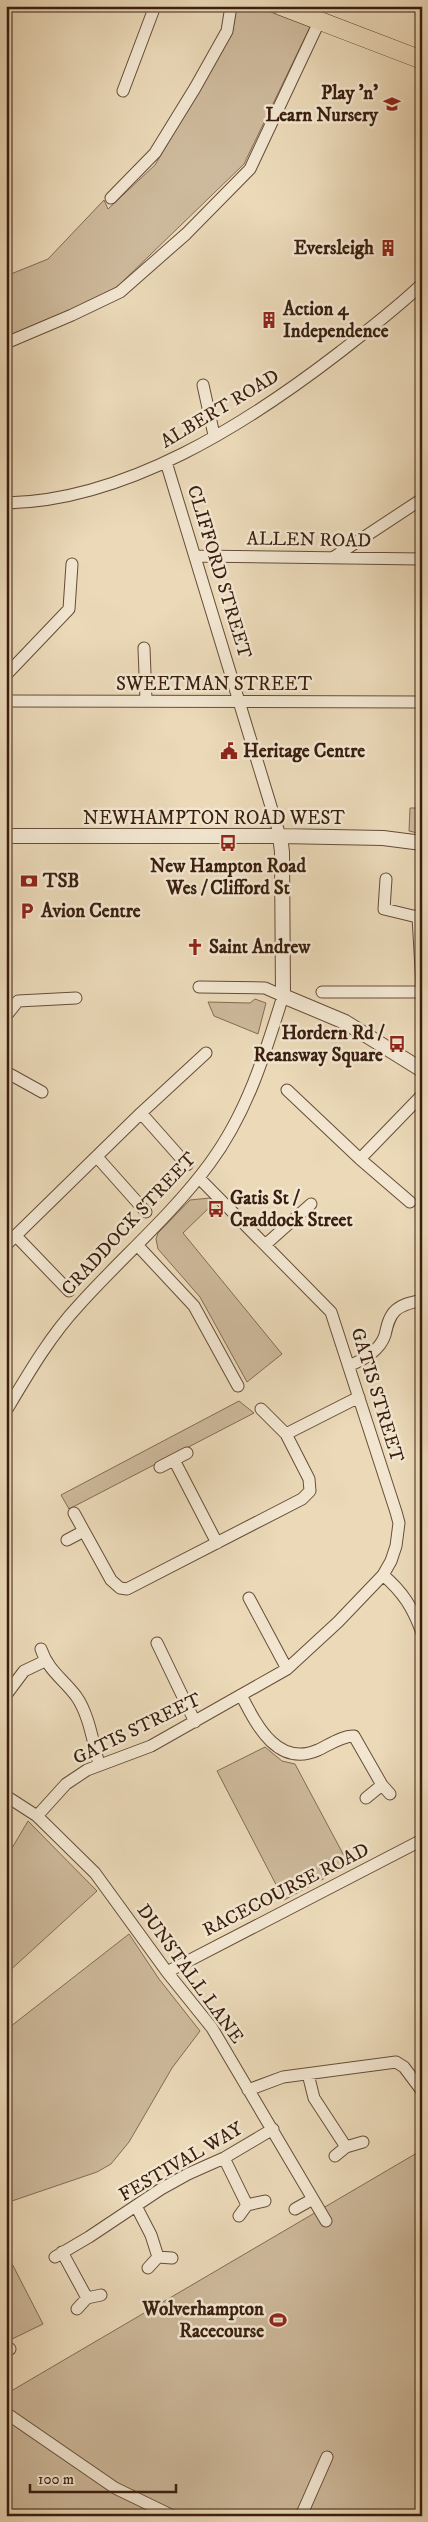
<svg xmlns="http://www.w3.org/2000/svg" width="428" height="2522" font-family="'IM FELL DW Pica',serif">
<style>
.green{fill:#cdb99b;stroke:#836c54}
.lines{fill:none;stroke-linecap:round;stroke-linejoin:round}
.minor-casing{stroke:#664d38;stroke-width:13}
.tertiary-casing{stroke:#664d38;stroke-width:16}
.trunk-casing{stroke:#391e0e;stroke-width:19}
.minor{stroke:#f2e6d1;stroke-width:11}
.tertiary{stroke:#f2e6d1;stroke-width:14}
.trunk{stroke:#ebd9b8;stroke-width:18}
.labels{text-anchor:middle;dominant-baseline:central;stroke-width:5;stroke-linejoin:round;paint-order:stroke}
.poi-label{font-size:19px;font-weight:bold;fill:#391e0e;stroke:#f2e6d1;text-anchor:start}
.street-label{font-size:19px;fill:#391e0e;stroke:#f2e6d1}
</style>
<rect width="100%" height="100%" fill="#ebd9b8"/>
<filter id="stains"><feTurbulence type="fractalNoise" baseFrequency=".004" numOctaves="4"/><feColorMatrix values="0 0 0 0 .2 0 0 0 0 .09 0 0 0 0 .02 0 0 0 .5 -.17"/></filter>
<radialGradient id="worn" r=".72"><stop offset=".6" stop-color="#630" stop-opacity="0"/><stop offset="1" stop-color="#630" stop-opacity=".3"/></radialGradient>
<path class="green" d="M237 6H255L310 27 244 164 117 287 72 309 6 337V276L48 259 104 200 108 209 155 165 232 34Z
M410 808H422V834L409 831Z
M255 999 266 1003 258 1034 214 1016 208 1002 250 1003Z
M210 1198 214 1203 183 1233 282 1354 247 1382 200 1297 158 1249 156 1239 158 1233 190 1200Z
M239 1401 254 1413 69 1509 61 1495Z
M265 1747 282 1761 295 1764 349 1865 284 1900 217 1771Z
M28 1821 97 1891 6 1974V1858Z
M129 1934 159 1979 200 2031 172 2068 129 2142 111 2164 97 2172 6 2203V2030Z
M422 2150V2516H6V2394Z
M6 2252 43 2324 10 2340 6 2337Z"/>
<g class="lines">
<g class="minor-casing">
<path id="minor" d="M123 91 155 6
M111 198 155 153 195 88 227 31 231 6
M6 343 72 315 120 292 186 234 250 169 320 20
M203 385 214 435
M166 462 280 836
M6 503C126 501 248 423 340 352 368 330 397 308 422 284
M195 556 422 559
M334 557 422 499
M144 648 146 700
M6 675 69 609 72 564
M6 701 422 702
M386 879 384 909 413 916H422
M418 917 422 986
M322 992H422
M6 1016 18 1001 76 998
M6 1072 42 1092
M287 1090 360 1159 410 1202
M141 1113 187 1165
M97 1157 146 1212
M360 1159 422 1095
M16 1236 69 1291
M6 1245 141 1113 206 1053
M265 1245 311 1204
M138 1246 194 1306 238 1386
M350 1365C364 1360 380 1350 385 1335 387 1326 389 1316 396 1310 403 1304 413 1302 422 1300
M6 1411C28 1374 50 1336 79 1305 122 1257 172 1215 210 1163 247 1113 265 1054 283 996L265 988 199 987
M286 1434 359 1397
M174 1460 217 1543
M160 1467 187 1453
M74 1513 111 1580 120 1588 127 1589 302 1499 310 1491 309 1479 286 1434 261 1409
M67 1540 84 1531
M383 1575C403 1592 413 1608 422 1633
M249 1598 287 1669
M157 1643 195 1722
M41 1649C48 1670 63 1679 76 1696 89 1714 93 1743 99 1764
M6 1695 24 1671 45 1661
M241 1695C256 1724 277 1768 318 1750 329 1745 341 1736 354 1736L382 1785 390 1794
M6 1796 37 1816 95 1873 167 1972 212 2028 326 2221
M366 1798 382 1785
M37 1816 66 1784 87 1770 151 1746 287 1669 338 1622 383 1575 391 1561 396 1546 399 1523 396 1512 331 1312 199 1178
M167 1972 422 1840
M308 2074 314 2098 346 2147
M248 2090 283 2077 396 2062 404 2067 422 2091
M335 2156 346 2147 363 2142
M224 2158 247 2205
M136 2206 151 2235 158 2257
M295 2209 313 2199
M239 2216 247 2205 265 2201
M62 2252 87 2298
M55 2257 89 2237 161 2189 188 2174 224 2158 273 2129
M148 2268 158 2257 172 2258
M77 2309 87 2298 101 2295
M6 2346 10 2349
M6 2413 115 2488 173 2516
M301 2516 327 2457"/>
</g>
<g class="tertiary-casing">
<path id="tertiary" d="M6 836H280L383 838 422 843
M280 836 282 852 283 996 345 1022 422 1070"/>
</g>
<g class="trunk-casing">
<path id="trunk" d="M281 6 422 60"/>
</g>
<use href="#minor" class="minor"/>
<use href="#tertiary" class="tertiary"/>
<use href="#trunk" class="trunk"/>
</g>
<defs>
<g id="school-bare" transform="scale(1.35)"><path d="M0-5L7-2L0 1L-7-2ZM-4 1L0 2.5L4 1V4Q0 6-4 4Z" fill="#8f2418" stroke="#f2e6d1" stroke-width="2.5" paint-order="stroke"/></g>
<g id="building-bare" transform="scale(1.35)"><path d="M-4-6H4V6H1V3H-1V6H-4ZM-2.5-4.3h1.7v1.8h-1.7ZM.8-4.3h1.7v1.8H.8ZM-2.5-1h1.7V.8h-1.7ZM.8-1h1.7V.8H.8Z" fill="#8f2418" stroke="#f2e6d1" stroke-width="2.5" paint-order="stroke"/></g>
<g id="civic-bare" transform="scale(1.35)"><path d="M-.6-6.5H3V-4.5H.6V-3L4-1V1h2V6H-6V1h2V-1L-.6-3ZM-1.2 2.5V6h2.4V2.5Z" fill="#8f2418" stroke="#f2e6d1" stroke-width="2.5" paint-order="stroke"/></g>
<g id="bus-bare" transform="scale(1.35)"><path d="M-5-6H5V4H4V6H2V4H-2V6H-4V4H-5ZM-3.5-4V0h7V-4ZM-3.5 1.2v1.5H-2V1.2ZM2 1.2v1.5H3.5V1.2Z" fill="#8f2418" stroke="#f2e6d1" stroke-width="2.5" paint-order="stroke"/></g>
<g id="bank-bare" transform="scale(1.35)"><path d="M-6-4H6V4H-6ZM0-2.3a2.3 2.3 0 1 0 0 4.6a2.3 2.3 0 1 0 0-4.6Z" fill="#8f2418" stroke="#f2e6d1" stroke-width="2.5" paint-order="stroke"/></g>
<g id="parking-bare" transform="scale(1.35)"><path d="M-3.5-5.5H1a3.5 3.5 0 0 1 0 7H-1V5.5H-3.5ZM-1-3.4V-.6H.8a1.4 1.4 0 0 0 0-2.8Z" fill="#8f2418" stroke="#f2e6d1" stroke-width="2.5" paint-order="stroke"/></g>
<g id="church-bare" transform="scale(1.35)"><path d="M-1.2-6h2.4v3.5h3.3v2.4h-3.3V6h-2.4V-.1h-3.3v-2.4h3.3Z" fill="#8f2418" stroke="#f2e6d1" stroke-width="2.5" paint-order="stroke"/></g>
<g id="stadium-bare" transform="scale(1.35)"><path d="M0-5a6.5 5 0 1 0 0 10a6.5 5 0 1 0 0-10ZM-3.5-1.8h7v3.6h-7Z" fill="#8f2418" stroke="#f2e6d1" stroke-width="2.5" paint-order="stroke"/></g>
</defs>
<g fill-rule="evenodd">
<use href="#school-bare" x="392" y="104"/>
<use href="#building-bare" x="388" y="248"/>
<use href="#building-bare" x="269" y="320"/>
<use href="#civic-bare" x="229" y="751"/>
<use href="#bus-bare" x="228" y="843"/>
<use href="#bank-bare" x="29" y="881"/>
<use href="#parking-bare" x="27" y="911"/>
<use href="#church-bare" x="195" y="947"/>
<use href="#bus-bare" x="397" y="1044"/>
<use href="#bus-bare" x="216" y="1209"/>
<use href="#stadium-bare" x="278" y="2320"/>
</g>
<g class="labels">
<g class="poi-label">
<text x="378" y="93" text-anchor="end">Play 'n'<tspan x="378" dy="22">Learn Nursery</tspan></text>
<text x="374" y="248" text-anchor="end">Eversleigh</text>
<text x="283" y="309">Action 4<tspan x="283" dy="22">Independence</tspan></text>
<text x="243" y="751">Heritage Centre</text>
<text x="228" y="866" text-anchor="middle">New Hampton Road<tspan x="228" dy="22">Wes / Clifford St</tspan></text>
<text x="43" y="881">TSB</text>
<text x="41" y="911">Avion Centre</text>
<text x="209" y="947">Saint Andrew</text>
<text x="383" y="1033" text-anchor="end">Hordern Rd /<tspan x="383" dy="22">Reansway Square</tspan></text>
<text x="230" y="1198">Gatis St /<tspan x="230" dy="22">Craddock Street</tspan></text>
<text x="264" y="2309" text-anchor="end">Wolverhampton<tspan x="264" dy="22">Racecourse</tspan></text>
</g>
<g class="street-label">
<text transform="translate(220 409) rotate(-31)">ALBERT ROAD</text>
<text transform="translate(309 540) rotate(1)">ALLEN ROAD</text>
<text transform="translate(219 572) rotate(73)">CLIFFORD STREET</text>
<text x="214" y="684">SWEETMAN STREET</text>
<text x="214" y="818">NEWHAMPTON ROAD WEST</text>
<text transform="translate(129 1224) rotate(-47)">CRADDOCK STREET</text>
<text transform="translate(377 1395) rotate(73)">GATIS STREET</text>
<text transform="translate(137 1729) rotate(-26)">GATIS STREET</text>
<text transform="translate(286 1890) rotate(-27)">RACECOURSE ROAD</text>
<text transform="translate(190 1974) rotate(54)">DUNSTALL LANE</text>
<text transform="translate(181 2162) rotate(-30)">FESTIVAL WAY</text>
</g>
</g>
<rect width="428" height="2522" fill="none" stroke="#ebd9b8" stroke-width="25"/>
<rect x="8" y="8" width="413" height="2507" fill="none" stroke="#391e0e" stroke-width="2.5"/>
<rect x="12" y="12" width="403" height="2497" fill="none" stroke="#391e0e"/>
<path d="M30 2484v8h146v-8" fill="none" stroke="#391e0e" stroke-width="2.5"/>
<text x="38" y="2484" font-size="15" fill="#391e0e" stroke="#f2e6d1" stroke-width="4" paint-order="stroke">100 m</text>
<rect width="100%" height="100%" filter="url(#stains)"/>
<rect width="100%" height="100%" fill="url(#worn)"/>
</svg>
